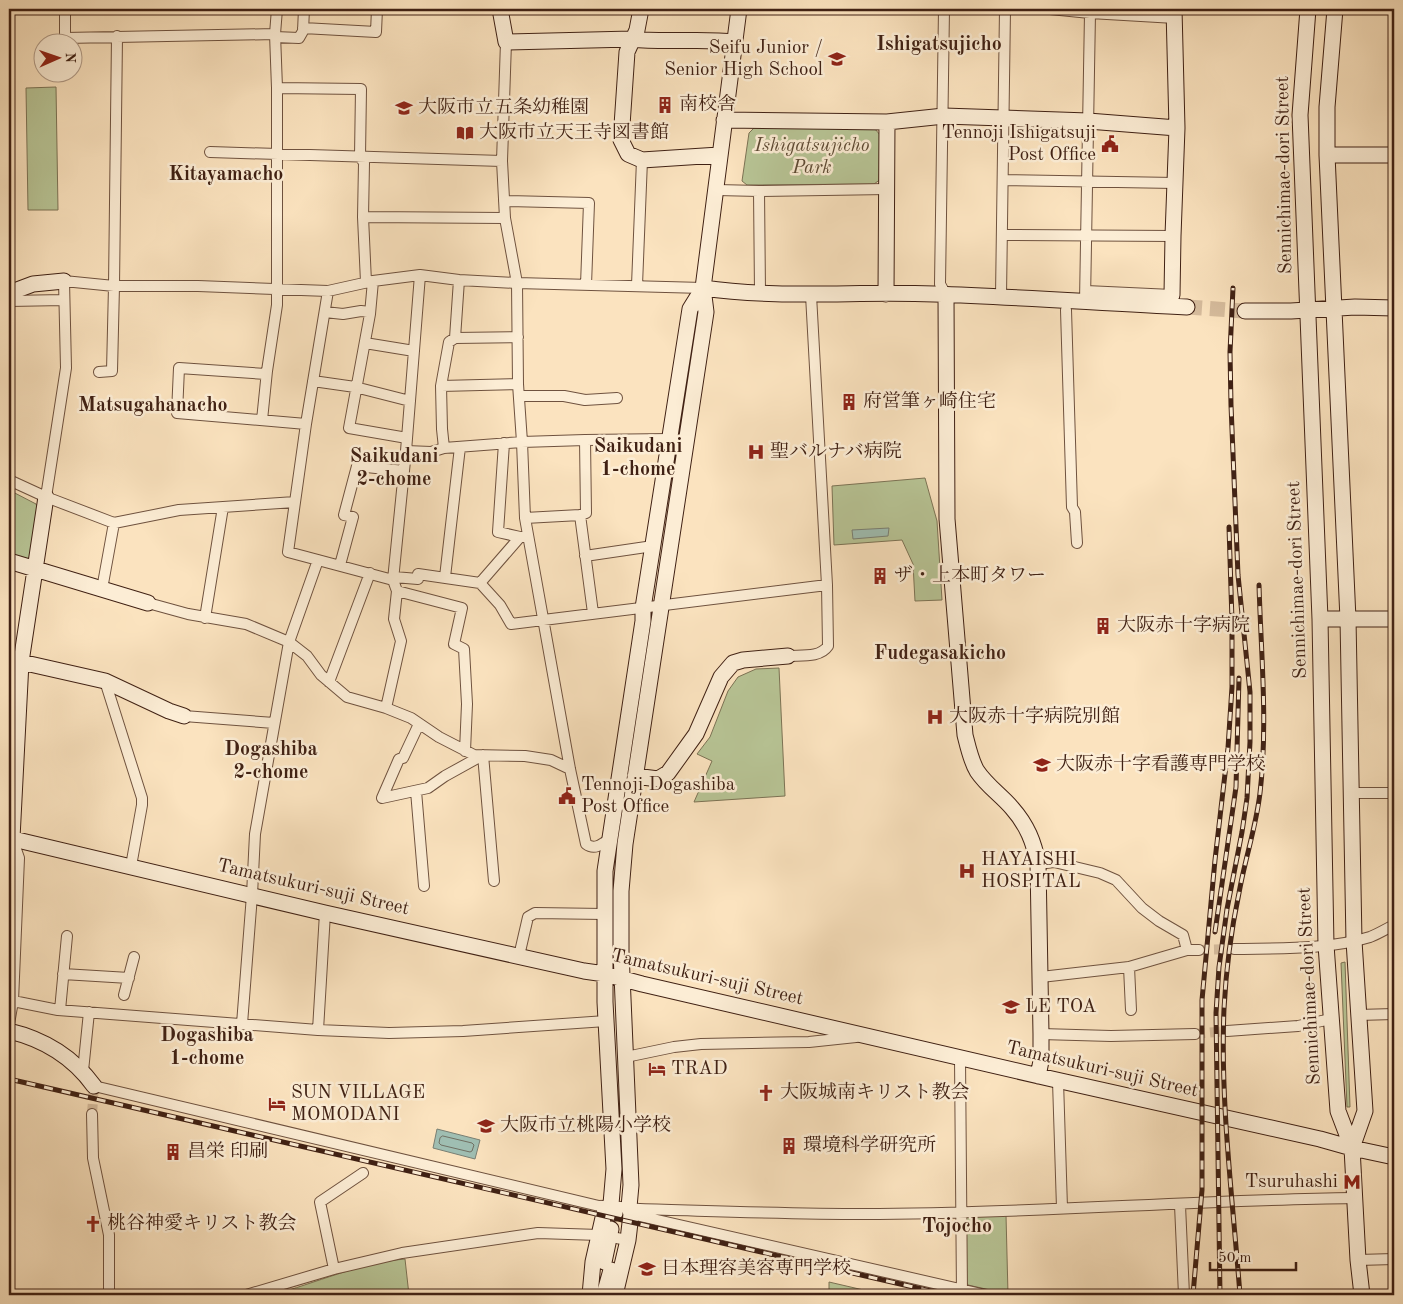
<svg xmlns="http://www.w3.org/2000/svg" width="1403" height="1304" font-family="'Old Standard TT','Noto Serif JP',serif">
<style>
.green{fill:#b8c596;stroke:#7c7355}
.water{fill:#9fbeb2;stroke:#797f73}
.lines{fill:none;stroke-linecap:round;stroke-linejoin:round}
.shore{stroke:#707063;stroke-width:1}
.street-tunnel{stroke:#d6bc9d;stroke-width:10;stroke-dasharray:10 5;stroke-linecap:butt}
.secondary-tunnel{stroke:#d6bc9d;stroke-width:15;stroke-dasharray:15 8;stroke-linecap:butt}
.street-casing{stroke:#6f523f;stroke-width:12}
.secondary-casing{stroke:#402114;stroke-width:17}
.street{stroke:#fcedd5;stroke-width:10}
.secondary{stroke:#fcedd5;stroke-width:15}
.rail-casing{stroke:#402114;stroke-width:5}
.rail{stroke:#fcedd5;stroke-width:3;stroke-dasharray:9;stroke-linecap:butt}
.labels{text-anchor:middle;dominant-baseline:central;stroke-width:5;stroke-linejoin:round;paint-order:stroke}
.poi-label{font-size:19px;fill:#402114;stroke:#fcedd5;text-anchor:start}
.park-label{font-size:19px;font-style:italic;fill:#5e4a34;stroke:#fcedd5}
.street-label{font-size:19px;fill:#402114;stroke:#fcedd5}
.neighbourhood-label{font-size:20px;font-weight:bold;fill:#402114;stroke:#fcedd5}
</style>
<rect width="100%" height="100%" fill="#fbe3bf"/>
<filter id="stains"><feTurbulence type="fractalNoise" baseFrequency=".004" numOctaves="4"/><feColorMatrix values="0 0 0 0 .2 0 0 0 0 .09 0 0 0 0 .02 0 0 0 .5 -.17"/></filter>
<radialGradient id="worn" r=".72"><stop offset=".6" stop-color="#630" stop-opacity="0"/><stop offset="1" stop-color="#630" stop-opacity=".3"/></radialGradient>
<path class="green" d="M56 87 58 210H28L26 88Z
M754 128H874L882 137 881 179 874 184 747 185 742 181 749 133Z
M925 478 937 521 942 600 915 601 913 564 902 540 834 545 832 486Z
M9 490 36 504 39 510 31 557 26 560 9 555Z
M779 668 785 796 694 802 712 761 697 754 710 737 728 691 738 677 756 669Z
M1345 962 1350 1107H1347L1341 963Z
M1006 1215 1008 1294 968 1285 966 1282 965 1220 969 1216Z
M405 1259 409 1295H272C316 1283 359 1263 405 1259Z
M829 1282 885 1295H829Z"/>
<path class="water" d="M889 528 888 536 853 539 852 530Z
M437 1129 480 1140 475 1159 433 1148Z"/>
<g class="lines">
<path class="shore" d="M443 1136 472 1143 474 1145 472 1151 470 1152 441 1145 439 1143 440 1138Z"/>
<path class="street-tunnel" d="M1199 950 1234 949
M1195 1034 1227 1031
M92 1114 94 1086"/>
<path class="secondary-tunnel" d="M1187 307 1245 311"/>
<g class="street-casing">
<path id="street" d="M65 9V38L275 34
M944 9 940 284 946 295
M1050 9 1090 13 1175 18
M303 28 376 32 377 9
M275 37 299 38 303 31 304 9
M506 42 502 161 505 218 517 283 518 384 522 442 525 518 570 769 586 844C594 850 601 845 608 840
M277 88 361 89 360 156 364 163 363 217 366 282
M210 152 502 161
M1003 180 1175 183
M717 190 759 191 887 189
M759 191 760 292
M504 201 589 203 586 285
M363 217 505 218
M1002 235 1173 236
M373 281 370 314 349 428 407 438
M637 285 642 160
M328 291 306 424 288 552 393 580
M1086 291 1172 295
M1001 296 1005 9
M9 301 64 300
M1085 301 1090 13
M1066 310 1072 507 1075 512 1077 543
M325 312 343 314 361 311 370 312
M455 338 518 337
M365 343 414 351
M99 372 112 371 114 286 117 36
M266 374 179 368 177 413 306 424
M313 381 355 387 410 401
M441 386 518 384
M519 396H564L585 400 617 398
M262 420 267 371 277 305V88L275 34 277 9
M504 443 498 532 520 537
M444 448 442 429 441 386 449 342 455 338 459 280
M406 451 431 452 444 448 522 442 585 440 669 439
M9 480 46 497 114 523 179 510 295 502
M46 497 66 368 64 281 114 286H198L328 291 373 281 420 275 459 280 517 283 703 288
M580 515 593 613
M525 518 580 515 586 513 585 440
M585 556 653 546
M340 565 353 517 344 515 357 466 404 471
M394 577 418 579V574L480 583 500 605 511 624 827 585
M445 577 460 447
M480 583 520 537H526
M102 589 114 523
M397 591 462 608 454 644 464 649 467 704 465 751
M148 603 188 614 246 624 289 642 307 656 321 675 347 697 386 708 411 718 439 737 474 755 525 756 551 760 570 769
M205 618 223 507
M788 656C801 655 820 658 828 646L827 585 811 295
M9 659 21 662
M105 681 142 798V805L131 866
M329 682 370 573
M386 708 401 641 394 619 397 591 393 580 406 451 420 275
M184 716 274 723
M419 724 403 758 399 759 382 798 428 788 445 776 483 755 494 881
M416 791 424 886
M1352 793H1394
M1038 864 1054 862 1100 873 1116 880 1142 908 1159 921 1183 935 1187 950
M1234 949C1278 948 1328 950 1370 937 1378 934 1386 929 1394 925
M519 956 528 917 535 913 604 914
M1129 967 1131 1010
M63 974 129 978
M1041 977 1129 967 1187 950H1199
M124 995 134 957
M13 1001 58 1010 318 1030 389 1033 463 1031 606 1021
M60 1010 67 936
M1358 1015 1394 1014
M9 1024 13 1001 19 858 12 838
M242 1024 252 895 255 834 289 642 318 560
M318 1030 325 913
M1227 1031 1298 1026 1331 1019
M1041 1034 1111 1036 1195 1034
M626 1057 674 1047 701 1044 809 1042 856 1037
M960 1058 962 1295
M83 1071 89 1012
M1058 1081 1062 1208
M94 1086 599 1206C613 1204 626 1209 640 1209 715 1211 789 1214 864 1214 1028 1214 1191 1200 1354 1198
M92 1114 93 1158 109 1235V1295
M1180 1205 1184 1295
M631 1214 986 1295
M1358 1260 1394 1259
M334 1269 320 1202 363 1173
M246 1295 334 1269 402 1253 538 1233 599 1235 628 1240"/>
</g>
<g class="secondary-casing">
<path id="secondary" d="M500 9 506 42 632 39C666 43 701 38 735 42
M641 9 637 30 627 52 621 140 628 154 642 160 719 155
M1308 9 1300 115 1320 619 1326 945 1338 1111 1352 1148 1358 1260 1362 1295
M1335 9 1327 107V155L1348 619 1354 941 1365 1111 1352 1148
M724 120 887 122 944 116 1088 121 1177 128
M1327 155H1394
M703 288C779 299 857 291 934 294 1018 297 1103 303 1187 307
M9 293 33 284 64 281
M886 294 887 122
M946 295 947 519 965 735C968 747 971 761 977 771 987 786 1001 795 1012 808 1027 825 1034 842 1038 864L1041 1034V1061L1038 1076
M1172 295 1173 236 1177 128 1174 9
M1245 311H1291L1355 307 1394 308
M9 561 148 603
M1320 619H1394
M21 662 105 681 169 711 184 716
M635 776 658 779 668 773 696 734 721 677 733 663 743 660 788 656
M9 838 325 913 584 971 605 974 642 984 1052 1079 1320 1139 1352 1148 1394 1157
M12 838 21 662 46 497
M9 1031C43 1039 73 1057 94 1086
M615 1213 611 1204 614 1169 605 1002V871L643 621V608L690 309 703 288
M604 1262 611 1229
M590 1295 593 1262 605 1209 611 1204
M604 1295 611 1270
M615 1295 628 1240 631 1214 629 1207 631 1185 621 952V891L625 844 706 312 703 288 739 9"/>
</g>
<use href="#street" class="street"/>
<use href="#secondary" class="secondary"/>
<g class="rail-casing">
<path id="rail" d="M1215 932 1236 787 1239 678
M9 1079 948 1295
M1193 1295 1202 1190V1000L1215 860 1228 748 1232 687V621L1229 527
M1220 1295 1216 1013 1219 967 1227 909 1242 832 1247 798 1250 742V692L1238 575 1231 405 1230 352 1233 288
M1240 1295C1233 1202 1220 1102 1224 1009 1226 970 1231 931 1239 893 1245 859 1256 827 1260 793 1268 724 1261 654 1259 585"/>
</g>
<use href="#rail" class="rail"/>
</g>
<defs>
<g id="school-bare" transform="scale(1.35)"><path d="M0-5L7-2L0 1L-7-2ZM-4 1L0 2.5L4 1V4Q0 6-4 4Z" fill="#8f2418" stroke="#fcedd5" stroke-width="2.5" paint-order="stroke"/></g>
<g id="building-bare" transform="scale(1.35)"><path d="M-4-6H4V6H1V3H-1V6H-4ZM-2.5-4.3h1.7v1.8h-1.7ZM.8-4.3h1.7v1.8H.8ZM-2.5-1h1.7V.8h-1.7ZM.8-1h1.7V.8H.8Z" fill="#8f2418" stroke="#fcedd5" stroke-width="2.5" paint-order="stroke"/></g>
<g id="library-bare" transform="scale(1.35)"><path d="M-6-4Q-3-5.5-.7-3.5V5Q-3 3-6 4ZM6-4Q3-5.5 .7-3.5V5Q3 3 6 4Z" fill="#8f2418" stroke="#fcedd5" stroke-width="2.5" paint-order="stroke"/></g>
<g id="civic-bare" transform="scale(1.35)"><path d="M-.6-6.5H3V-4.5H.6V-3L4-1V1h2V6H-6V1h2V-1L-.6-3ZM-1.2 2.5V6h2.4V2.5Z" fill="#8f2418" stroke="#fcedd5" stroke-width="2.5" paint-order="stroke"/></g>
<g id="hospital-bare" transform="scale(1.35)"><path d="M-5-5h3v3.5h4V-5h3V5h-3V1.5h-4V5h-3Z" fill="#8f2418" stroke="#fcedd5" stroke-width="2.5" paint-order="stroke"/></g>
<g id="university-bare" transform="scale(1.35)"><path d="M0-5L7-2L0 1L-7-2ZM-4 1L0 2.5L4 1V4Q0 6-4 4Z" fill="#8f2418" stroke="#fcedd5" stroke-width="2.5" paint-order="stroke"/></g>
<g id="hotel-bare" transform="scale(1.35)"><path d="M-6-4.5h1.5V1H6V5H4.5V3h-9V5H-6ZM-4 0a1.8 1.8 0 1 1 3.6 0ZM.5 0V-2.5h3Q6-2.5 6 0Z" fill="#8f2418" stroke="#fcedd5" stroke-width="2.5" paint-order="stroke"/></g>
<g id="church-bare" transform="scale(1.35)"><path d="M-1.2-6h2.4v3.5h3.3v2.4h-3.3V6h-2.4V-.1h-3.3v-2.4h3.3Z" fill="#8f2418" stroke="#fcedd5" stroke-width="2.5" paint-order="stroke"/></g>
<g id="metro-bare" transform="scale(1.35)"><path d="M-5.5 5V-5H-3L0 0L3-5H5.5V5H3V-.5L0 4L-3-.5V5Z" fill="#8f2418" stroke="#fcedd5" stroke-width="2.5" paint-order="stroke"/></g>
</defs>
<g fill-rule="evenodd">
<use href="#school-bare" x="837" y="59"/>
<use href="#building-bare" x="665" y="105"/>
<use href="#school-bare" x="404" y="108"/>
<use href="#library-bare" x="465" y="133"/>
<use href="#civic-bare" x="1110" y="144"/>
<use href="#building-bare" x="849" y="402"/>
<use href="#hospital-bare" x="756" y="452"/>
<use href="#building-bare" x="880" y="576"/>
<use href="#building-bare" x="1103" y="626"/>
<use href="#hospital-bare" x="935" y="717"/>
<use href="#university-bare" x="1042" y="765"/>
<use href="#civic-bare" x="567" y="796"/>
<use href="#hospital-bare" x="967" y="871"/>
<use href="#university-bare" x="1011" y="1007"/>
<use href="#hotel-bare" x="657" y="1069"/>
<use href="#church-bare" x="766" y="1093"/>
<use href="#hotel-bare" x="277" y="1104"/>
<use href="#school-bare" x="486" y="1126"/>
<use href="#building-bare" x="789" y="1146"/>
<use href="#building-bare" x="173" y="1152"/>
<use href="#metro-bare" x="1352" y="1182"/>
<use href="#church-bare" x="93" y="1224"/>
<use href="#university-bare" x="647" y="1269"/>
</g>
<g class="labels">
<g class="poi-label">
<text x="823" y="48" text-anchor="end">Seifu Junior /<tspan x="823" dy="22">Senior High School</tspan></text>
<text x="679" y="105">南校舎</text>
<text x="418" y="108">大阪市立五条幼稚園</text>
<text x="479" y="133">大阪市立天王寺図書館</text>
<text x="1096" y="133" text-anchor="end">Tennoji Ishigatsuji<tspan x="1096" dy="22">Post Office</tspan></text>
<text x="863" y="402">府営筆ヶ崎住宅</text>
<text x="770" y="452">聖バルナバ病院</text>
<text x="894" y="576">ザ・上本町タワー</text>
<text x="1117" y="626">大阪赤十字病院</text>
<text x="949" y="717">大阪赤十字病院別館</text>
<text x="1056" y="765">大阪赤十字看護専門学校</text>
<text x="581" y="785">Tennoji Dogashiba<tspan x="581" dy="22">Post Office</tspan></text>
<text x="981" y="860">HAYAISHI<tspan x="981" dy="22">HOSPITAL</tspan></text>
<text x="1025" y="1007">LE TOA</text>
<text x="671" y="1069">TRAD</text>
<text x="291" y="1093">SUN VILLAGE<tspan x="291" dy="22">MOMODANI</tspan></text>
<text x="780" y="1093">大阪城南キリスト教会</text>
<text x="500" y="1126">大阪市立桃陽小学校</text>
<text x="803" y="1146">環境科学研究所</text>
<text x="187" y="1152">昌栄 印刷</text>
<text x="1338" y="1182" text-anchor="end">Tsuruhashi</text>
<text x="107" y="1224">桃谷神愛キリスト教会</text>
<text x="661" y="1269">日本理容美容専門学校</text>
</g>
<g class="park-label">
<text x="812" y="146">Ishigatsujicho<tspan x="812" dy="22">Park</tspan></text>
</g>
<g class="street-label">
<text transform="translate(1285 175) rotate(-91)">Sennichimae-dori Street</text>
<text transform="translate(1298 580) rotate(-92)">Sennichimae-dori Street</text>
<text transform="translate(313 888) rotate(13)">Tamatsukuri-suji Street</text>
<text transform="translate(707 978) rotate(13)">Tamatsukuri-suji Street</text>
<text transform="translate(1310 986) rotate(-93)">Sennichimae-dori Street</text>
<text transform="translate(1102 1070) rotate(13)">Tamatsukuri-suji Street</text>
</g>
<g class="neighbourhood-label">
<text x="939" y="45">Ishigatsujicho</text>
<text x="226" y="175">Kitayamacho</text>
<text x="153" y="406">Matsugahanacho</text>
<text x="638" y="447">Saikudani<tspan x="638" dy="23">1-chome</tspan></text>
<text x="394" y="457">Saikudani<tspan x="394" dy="23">2-chome</tspan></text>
<text x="940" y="654">Fudegasakicho</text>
<text x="271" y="750">Dogashiba<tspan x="271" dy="23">2-chome</tspan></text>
<text x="207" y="1036">Dogashiba<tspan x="207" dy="23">1-chome</tspan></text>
<text x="957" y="1227">Tojocho</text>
</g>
</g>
<rect width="1403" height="1304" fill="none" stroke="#fbe3bf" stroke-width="30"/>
<rect x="10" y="10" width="1383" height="1284" fill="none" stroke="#402114" stroke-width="2.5"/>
<rect x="15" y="15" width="1373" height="1274" fill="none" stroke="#402114"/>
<g transform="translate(58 58) rotate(88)"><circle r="24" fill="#fcedd5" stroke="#b19b88"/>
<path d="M0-4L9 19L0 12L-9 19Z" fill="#8f2418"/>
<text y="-8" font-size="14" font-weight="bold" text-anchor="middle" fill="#402114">N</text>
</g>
<path d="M1210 1262v8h86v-8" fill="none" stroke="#402114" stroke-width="2.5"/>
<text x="1218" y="1262" font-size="15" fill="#402114" stroke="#fcedd5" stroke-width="4" paint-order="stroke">50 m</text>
<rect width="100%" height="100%" filter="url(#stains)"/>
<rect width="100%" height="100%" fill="url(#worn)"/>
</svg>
